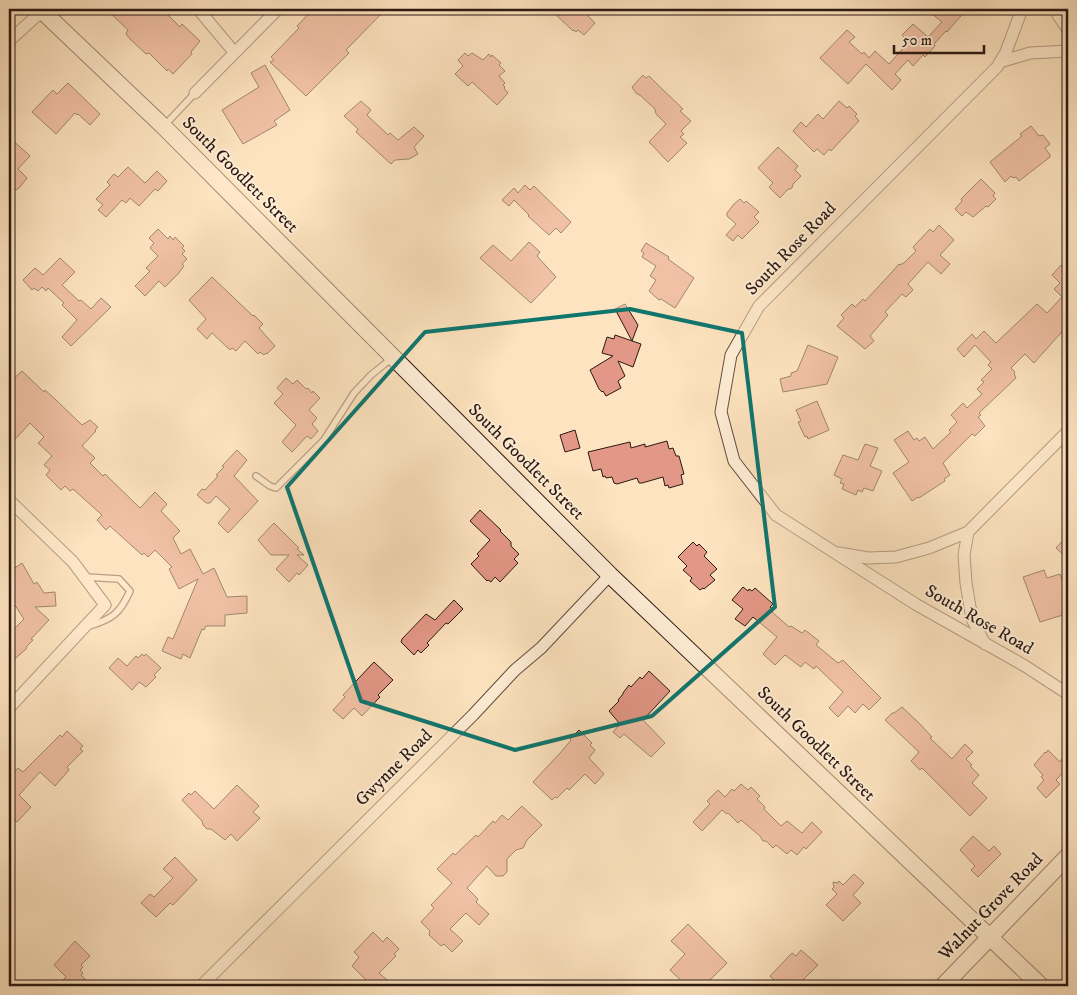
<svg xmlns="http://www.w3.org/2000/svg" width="1077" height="995" font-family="'IM FELL DW Pica',serif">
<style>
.building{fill:#e39786;stroke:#2b1912}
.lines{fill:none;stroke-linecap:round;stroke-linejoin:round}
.service-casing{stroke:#604c3d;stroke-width:8}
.minor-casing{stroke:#604c3d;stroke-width:13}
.secondary-casing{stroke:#2b1912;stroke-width:18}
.service{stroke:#feedd5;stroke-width:5.5}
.minor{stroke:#feedd5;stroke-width:11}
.secondary{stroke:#feedd5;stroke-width:16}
.marked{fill:none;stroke:#0f766e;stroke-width:4;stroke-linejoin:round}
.labels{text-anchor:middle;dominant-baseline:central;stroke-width:4;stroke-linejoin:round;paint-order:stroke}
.street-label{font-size:18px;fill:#2b1912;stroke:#feedd5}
</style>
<rect width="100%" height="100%" fill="#fde3bf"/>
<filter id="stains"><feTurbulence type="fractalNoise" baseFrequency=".004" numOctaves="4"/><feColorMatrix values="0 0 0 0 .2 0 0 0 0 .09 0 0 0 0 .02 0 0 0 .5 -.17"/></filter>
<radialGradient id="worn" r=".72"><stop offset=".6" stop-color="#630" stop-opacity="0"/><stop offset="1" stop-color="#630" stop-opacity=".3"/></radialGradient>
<path class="building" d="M106 9H145L149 13 153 9H162L180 27 182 24 200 41 191 52 192 54 173 74 168 69 167 71 149 53 146 54 130 39 126 34 128 30Z
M313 9H386L346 50 349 53 306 96 270 62 274 60 271 57 299 28 297 26Z
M550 9H594L588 16 595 23 584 35 578 30 576 32 574 30 573 31Z
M926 9H964L959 15 961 16 947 32 946 31 934 44 935 46 925 57 923 55 913 66 908 60 895 74 901 80 892 90 866 64 848 84 820 58 847 30 855 37 849 42 862 54 864 52 869 58 875 51 889 64 909 42 902 35 913 24 928 37 942 22Z
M465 53 468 56 472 53 483 60 489 54 491 57 492 55 501 63 499 65 505 71 499 76 505 83 503 85 505 87 504 88 508 93 497 105 472 82 468 86 455 74 463 66 458 60Z
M265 65 290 110 274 121 277 125 243 144 222 110 259 87 251 73Z
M643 75 646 78 649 76 657 84 683 109 680 111 691 121 681 131 684 134 680 137 687 143 668 162 649 142 666 124 656 114 655 109 641 96 636 93 632 87Z
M68 83 100 114 90 125 78 114 77 115 75 113 56 134 32 112 53 90 57 94Z
M361 101 371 110 367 115 388 135 390 133 398 140 414 127 424 136 414 147 418 154 409 159 395 160 391 164 356 132 358 129 344 116Z
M839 101 847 108 849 106 857 114 855 116 859 121 831 151 829 149 824 155 817 149 814 152 793 131 801 122 806 127 818 114 823 119Z
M1031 126 1039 136 1043 135 1050 144 1045 148 1050 155V157L1019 181 1016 177 1013 178 1011 176 1005 182 990 162 1022 136 1020 134Z
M9 137 30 156 18 169 27 178 19 188 16 190 9 183Z
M778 147 798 166 795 170 801 176 793 184 792 188 787 190 780 198 769 187 773 183 758 168Z
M128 167 145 183 157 171 167 181 158 191 155 189 139 206 130 198 126 203 122 200 106 217 98 210 103 205 96 199 110 185 107 182 114 174 118 177Z
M981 179 995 193 993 196 996 199 988 207 986 206 973 217 966 212 962 216 955 209 962 201 961 199Z
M525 185 530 190 534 186 571 222 561 233 556 228 549 235 528 216 529 215 514 200 509 206 502 200 514 188 518 193Z
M740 199 744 203 746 201 759 212 754 217 759 222 742 239 738 235 733 241 726 235 736 224 727 216V213L734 204Z
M939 225 954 240 940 255 950 264 941 274 928 262 908 284 913 290 906 297 902 294 885 312 888 315 870 336 874 341 865 349 837 326 844 318 841 315 852 304 855 307 863 299 865 301 892 272 899 264 900 265 905 262 916 251 913 247 930 229 933 232Z
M158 229 168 239 170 236 173 240 175 237 184 246 182 248 185 251 182 254 187 259 182 264 184 266 178 274 165 287 159 281 145 296 135 286 150 271 146 268 158 256 150 248 154 243 149 238Z
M529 242 540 252 537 256 556 277 531 303 480 258 493 245 511 261Z
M646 243 669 257 668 259 694 278 675 308 661 299 659 300 649 291 656 280 650 276 656 266 642 257 644 253 641 251Z
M60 258 75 272 62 285 79 301 81 300 91 309 101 298 111 307 71 346 62 337 77 320 62 305 64 303 48 288 46 291 42 287 38 291 34 288 32 290 23 280 35 268 43 275Z
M1061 265 1068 273V325L1034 363 1025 354 1011 368 1015 372 1014 373 1016 378 979 413 981 415 978 417 985 426 975 436 972 434 943 463 950 475 944 479 945 481 919 498 918 497 912 501 893 473 909 462 894 440 908 431 914 440 917 438 919 441 925 437 933 449 951 432 949 430 957 422 951 415 963 403 967 408 982 394 977 389 984 382 981 380 992 369 988 365 991 362 975 345 964 357 957 349 972 334 976 339 984 331 996 343 1037 304 1047 313 1062 297 1054 289 1060 283 1052 275Z
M212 277 253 316 254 315 263 324 259 328 275 346 267 354 266 353 264 355 260 352 258 354 245 341 236 351 232 348 230 350 212 333 207 339 197 329 206 319 189 300Z
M625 304 638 325 632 341 615 309Z
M615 335 641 344 633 367 618 361 625 376 618 381 621 388 606 396 603 391 602 392 599 389 590 370 613 356 602 353 607 337 614 339Z
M808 345 838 357 827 384 783 392 780 379 791 376V373L797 371Z
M22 371 44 392 45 390 54 398 82 425 90 420 98 427 95 430 96 431 82 446 95 458 90 463 103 476 105 474 140 508 155 492 167 504 161 511 180 531 173 538 181 554 190 549 203 574 214 568 227 597 247 596V613L225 615V626H206L204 630 202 629 190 658 183 654 181 659 162 651 168 637 173 639 198 579 179 589 169 569 172 567 155 550 148 557 144 553 142 555 110 526 106 530 97 520 102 515 73 489 70 491 65 486 61 490 46 475 50 470 44 465 52 456 38 443 44 437 30 423 9 446V383Z
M286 378 293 384 297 380 306 389 308 388 312 393 313 391 320 398 309 410 317 418 312 424 318 431 311 439 307 436 292 452 282 442 296 425 274 403 283 394 277 388Z
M817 401 829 430 808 439 807 436 805 437 798 422 801 421 796 410Z
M575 430 580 448 565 452 560 435Z
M667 441 669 449 673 448 676 456H679L684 474 681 475 683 484 669 488 668 485 665 486 663 477 642 483H639L637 478 617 484 614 483 612 477 606 478 605 476 603 477 601 469 593 471 588 452 630 442 631 448 645 444V447Z
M865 444 878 448 870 466 882 471 873 491 864 488 862 492 858 490 856 495 842 489 844 484 840 483 842 479 834 475 843 455 858 460Z
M237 450 247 460 234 476 258 501 228 533 218 523 230 509 216 496 210 503H206L197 495 202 489 205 490 218 476 216 475 224 467 222 466Z
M480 510 501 530 500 531 511 542V546L519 554 514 559 518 563 500 582 495 577 491 582 488 580 487 581 471 564 479 556 477 554 490 540 470 521Z
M274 523 299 548 297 549 304 555H297L308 565 299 575 297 573 289 582 276 569 289 555H271L258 540Z
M1068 535V559L1056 548Z
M693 542 697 546 699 544 707 552 704 556 717 569 710 575 715 580 704 589 703 588 700 590 690 581 692 578 683 570 687 566 678 557Z
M22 563 34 584 37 582 44 593 55 592 56 606 35 607 49 620 31 639 33 640 27 646 26 649 9 664V634L24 619 9 596V572Z
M1044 570 1047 578 1060 574 1066 593 1068 592V610L1062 612 1063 615 1040 622 1023 577Z
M743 587 748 591 749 589 752 591 755 588 773 604 770 607 774 610 772 612 789 627 791 626 802 633 805 630 819 641 816 645 838 663 843 660 881 698 869 710 863 704 855 713 848 706 838 717 829 708 843 692 816 666 814 669 805 662 801 667 785 655 775 665 763 654 777 637 753 617 745 626 735 619 743 609 732 600Z
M454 600 463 609 448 624 446 623 427 643 429 645 421 653 418 650 414 655 401 642 402 639 426 614 435 620Z
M142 654 144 656 146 654 161 668 154 675 156 677 146 687 139 682 132 690 109 668 118 658 127 666 136 656 138 658Z
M374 662 393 680 378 695 380 697 362 716 354 708 343 719 333 710 345 697 343 695Z
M649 671 670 691 643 720 665 743 651 757 624 734 620 738 613 732 620 724 609 711 619 701 618 700 623 694V693L629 685 631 687 640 677 642 679Z
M902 707 919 723 932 737 930 738 952 759 965 744 973 752 966 759 972 765 970 766 979 775 972 783 987 798 970 816 922 768 920 770 911 761 919 752 885 720 892 713H894Z
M579 730 592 743 590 745 595 750 589 758 604 774 595 784 585 774 569 790 567 788 557 798 555 797 552 800 533 782 561 752 571 740 570 739Z
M67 731 83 746 80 749 83 751 67 767 69 770 55 786 40 772 19 795 31 807 17 822 9 814V778L18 768 23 772 60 735 62 737Z
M1048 750 1060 762 1062 759 1068 765V767L1056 780 1060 784 1046 798 1037 788 1044 780 1041 777 1043 775 1034 765 1045 752 1046 753Z
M741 784 748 790 751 787 760 796 757 799 765 807 764 809 781 826 787 821 802 833 812 822 822 832 806 849 804 847 797 855 791 850 787 854 776 845 773 848 766 841H763L760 836 741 820 738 823 728 813 727 814 722 810 702 831 693 822 710 804 707 801 718 790 725 797 732 789 734 791Z
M237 785 259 806 253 812 260 818 237 841 231 834 225 840 211 829H207L203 825 202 821 182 800 189 793 191 795 195 791 214 809Z
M522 806 542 825 527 840 523 848 516 850 507 859V872L503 876H496L487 866 467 888 478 899 476 902 489 914 479 925 466 913 450 929 463 941 452 952 444 944 441 946 429 935 430 931 421 922 434 908 431 905 452 883 437 869 453 853 455 855 476 835 478 837 493 821 495 823 502 815 508 820Z
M973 836 989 851 994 846 1001 854 978 877 971 870 975 866 960 850Z
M175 857 197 880 173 905 170 903 156 917 141 903 150 894 154 897 173 878 163 869Z
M854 874 864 883 853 895 861 903 843 921 826 905 837 894 832 889 834 887 833 882 838 883 839 881 843 885Z
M688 924 727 963 704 986H687L670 970 685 954 671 941Z
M373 932 383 942 387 937 399 949 394 954 396 956 379 973 394 986H372L352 966 359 957 354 952Z
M75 941 90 956 81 965 83 967 80 970 83 973 81 975 86 980 80 986H57L66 977 54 965Z
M801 950 818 965 797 986H780L770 976 792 953 796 956Z"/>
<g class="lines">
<g class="service-casing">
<path id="service" d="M164 126 195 93
M256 476 270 486 276 488 324 440 354 393 371 375 392 358
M86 577 119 579 130 591C120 613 113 619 89 626"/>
</g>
<g class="minor-casing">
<path id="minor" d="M198 9 234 52
M1022 9 1006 52 997 67 759 306 731 355 721 412 734 461 776 515 917 605 1025 666 1068 694
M1054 9 1068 30
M9 41 42 11
M1000 62 1030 53 1068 51
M195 93 278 9
M9 500 73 562 105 605 9 708
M968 532 964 555 966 583 972 619 985 644
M839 553 868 558 896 557 929 548 968 532 1068 431
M201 986 473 715 515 670 541 648 610 575"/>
</g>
<g class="secondary-casing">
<path id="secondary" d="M40 9 164 127 610 575 1041 986
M943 986 1068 856"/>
</g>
<use href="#service" class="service"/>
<use href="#minor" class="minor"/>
<use href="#secondary" class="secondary"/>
</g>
<path d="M0 0H1077V995H0ZM630 309 742 333 775 607 652 716 515 750 361 701 287 487 425 332Z" fill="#fde3bf" fill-opacity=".55" fill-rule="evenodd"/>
<path class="marked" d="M630 309 742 333 775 607 652 716 515 750 361 701 287 487 425 332Z"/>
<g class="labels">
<g class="street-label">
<text transform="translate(240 175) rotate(45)">South Goodlett Street</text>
<text transform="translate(791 249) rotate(-46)">South Rose Road</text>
<text transform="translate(526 462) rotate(45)">South Goodlett Street</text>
<text transform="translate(979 620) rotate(30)">South Rose Road</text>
<text transform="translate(816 744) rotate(44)">South Goodlett Street</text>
<text transform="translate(394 768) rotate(-45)">Gwynne Road</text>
<text transform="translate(991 907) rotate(-46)">Walnut Grove Road</text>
</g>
</g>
<rect width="1077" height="995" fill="none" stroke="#fde3bf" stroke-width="30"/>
<rect x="10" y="10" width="1057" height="975" fill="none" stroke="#2b1912" stroke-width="2.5"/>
<rect x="15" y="15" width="1047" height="965" fill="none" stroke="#2b1912"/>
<path d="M894 45v8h90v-8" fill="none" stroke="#2b1912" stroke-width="2.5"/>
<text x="902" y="45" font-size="15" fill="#2b1912" stroke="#feedd5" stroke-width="4" paint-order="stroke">50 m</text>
<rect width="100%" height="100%" filter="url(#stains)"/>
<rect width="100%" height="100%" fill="url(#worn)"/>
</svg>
